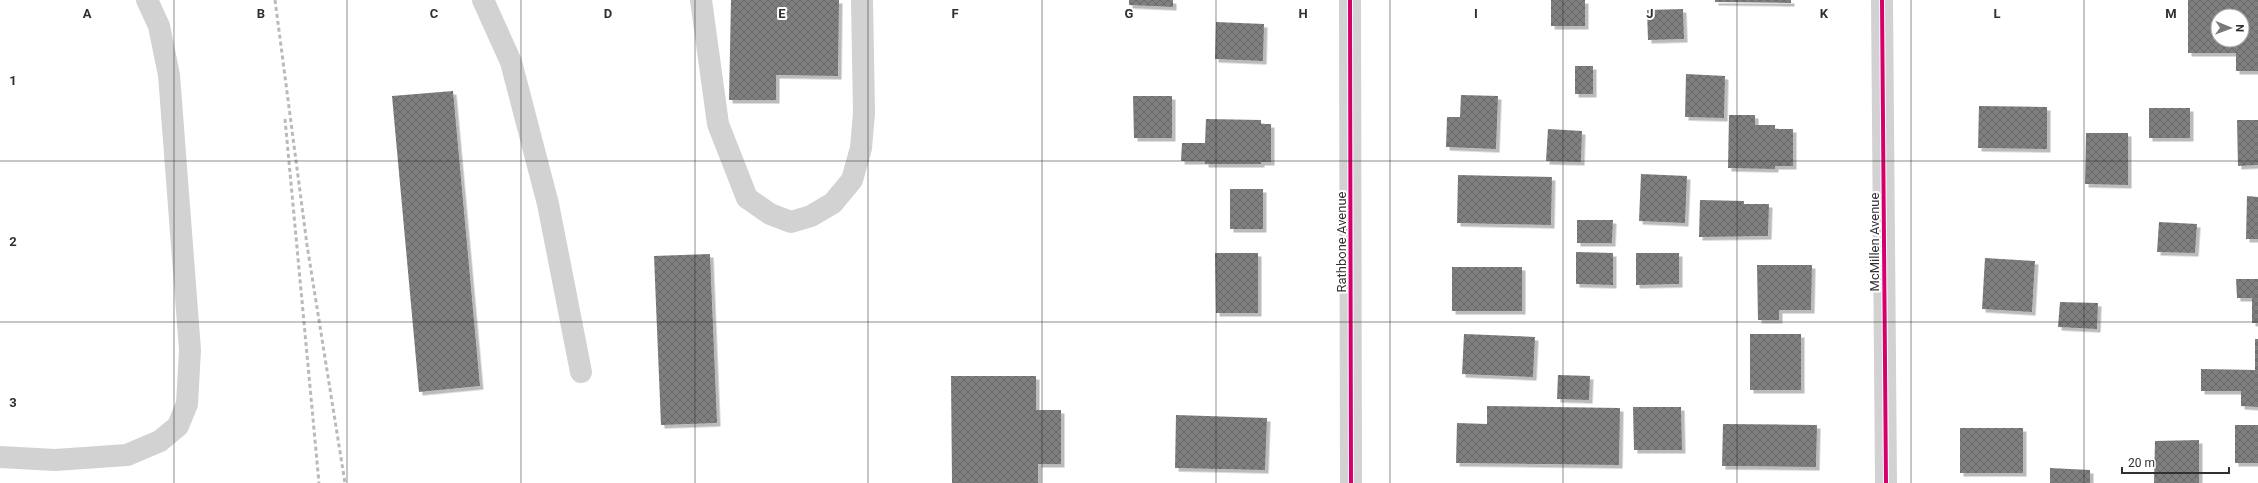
<svg xmlns="http://www.w3.org/2000/svg" width="2258" height="483" font-family="Roboto,sans-serif">
<style>
.building{fill:url(#building-cross-hatch);fill-rule:evenodd;filter:url(#shadow)}
.lines{fill:none;stroke-linecap:round;stroke-linejoin:round}
.minor{stroke:#d2d2d2;stroke-width:22}
.rail{stroke:#bababa;stroke-width:3;stroke-dasharray:4 3;stroke-linecap:butt}
.cycleway-casing{stroke:#fff;stroke-width:6}
.cycleway{stroke:#d6006c;stroke-width:4}
.grid{fill:none;stroke:#303030;stroke-width:1;stroke-opacity:0.55}
.labels{text-anchor:middle;dominant-baseline:central;stroke-width:4;stroke-linejoin:round;paint-order:stroke}
.street-label{font-size:13px;fill:#303030;stroke:#fff}
.grid-label{font-size:13px;text-anchor:middle;font-weight:bold;fill:#303030;stroke:#fff;stroke-width:4;stroke-linejoin:round;paint-order:stroke}
</style>
<defs>
<pattern id="building-cross-hatch" width="8" height="8" patternUnits="userSpaceOnUse"><rect width="8" height="8" fill="#7f7f7f"/><path d="M0 0l8 8M0 8l8-8" fill="none" stroke="#686868"/></pattern>
<filter id="shadow"><feDropShadow dx="3.5" dy="3.5" stdDeviation="0" flood-color="#0004"/></filter>
</defs>
<rect width="100%" height="100%" fill="#fff"/>
<path class="building" d="M731 0H839L838 76 776 75V100H729Z
M1129 0H1173V7L1129 5Z
M1551 0H1585V26H1551Z
M1715 0H1791V3L1715 2Z
M2188 0H2258V71H2236V53H2188ZM2218 16H2242V40H2218Z
M1683 9 1684 39 1648 40 1647 10Z
M1216 22 1264 24 1263 61 1215 59Z
M1575 66H1593V94H1575Z
M1686 74 1725 76 1724 118 1685 117Z
M453 91 480 386 419 392 392 96Z
M1461 95 1498 96 1496 149 1446 147 1447 117H1460Z
M1133 96H1172V138H1134Z
M1979 106 2047 107V149L1978 148Z
M2149 108H2190V138H2149Z
M1729 115H1755V125H1775V129H1793V166H1775V169L1728 168Z
M1206 119 1261 120V124H1271V162H1261V164H1205V161H1181L1182 143H1205Z
M2237 120H2258V165L2238 166Z
M1548 129 1582 131 1581 162 1546 161Z
M2086 133H2128V185L2085 184Z
M1641 174 1687 176 1685 223 1639 221Z
M1458 175 1552 177 1551 225 1457 223Z
M1230 189H1263V229H1230Z
M2247 196 2258 197V239H2246Z
M1700 200 1744 201V204H1769L1768 236 1699 237Z
M1577 220H1613L1612 243H1577Z
M2159 222 2197 224 2195 253 2157 252Z
M1576 252 1613 253V285L1576 284Z
M1215 253H1258V313H1216Z
M1636 253H1679V284L1636 285Z
M710 254 717 423 661 425 654 256Z
M1985 258 2035 261 2032 312 1982 309Z
M1757 265H1812L1811 310H1779V320H1758Z
M1452 267H1522V311H1452Z
M2236 279H2258V323H2252V298H2237Z
M2060 302 2098 303 2097 329 2058 327Z
M1464 334 1535 337 1533 377 1462 374Z
M1750 334H1801V390H1750Z
M2255 339H2258V407L2241 406V391H2201V369L2255 370Z
M1558 375 1590 376 1589 400 1557 399Z
M951 376H1036V410H1061V464H1038V483H952Z
M1487 406 1620 408 1619 465 1456 463 1457 423 1487 424Z
M1633 407H1681L1682 450H1634Z
M1176 415 1267 418 1265 470 1175 468Z
M1723 424 1817 425 1816 467 1722 466Z
M2235 425H2258V463H2235Z
M1960 428H2023V473H1960Z
M2199 440V483H2154L2155 441Z
M2050 468 2090 470V483H2050Z"/>
<g class="lines">
<path class="minor" d="M483 0 511 62 548 204 581 372
M701 0 718 124 747 198 770 214 791 222 811 216 833 203 852 180 861 148 864 113 862 0
M1350 0 1351 483
M1882 0 1886 483
M0 457 55 460 127 455 160 441 178 426 187 404 190 350 169 75 159 26 147 0"/>
<path class="rail" d="M275 0 307 245 345 483
M285 119 319 483"/>
<g class="cycleway-casing">
<path id="cycleway" d="M1350 0 1351 483
M1882 0 1886 483"/>
</g>
<use href="#cycleway" class="cycleway"/>
</g>
<path class="grid" d="M174 0V483M347 0V483M521 0V483M695 0V483M868 0V483M1042 0V483M1216 0V483M1390 0V483M1563 0V483M1737 0V483M1911 0V483M2084 0V483M0 161H2258M0 322H2258"/>
<g class="labels">
<g class="street-label">
<text transform="translate(1341 242) rotate(-90)">Rathbone Avenue</text>
<text transform="translate(1874 242) rotate(-90)">McMillen Avenue</text>
</g>
</g>
<g class="grid-label">
<text x="87" y="18">A</text>
<text x="261" y="18">B</text>
<text x="434" y="18">C</text>
<text x="608" y="18">D</text>
<text x="782" y="18">E</text>
<text x="955" y="18">F</text>
<text x="1129" y="18">G</text>
<text x="1303" y="18">H</text>
<text x="1476" y="18">I</text>
<text x="1650" y="18">J</text>
<text x="1824" y="18">K</text>
<text x="1997" y="18">L</text>
<text x="2171" y="18">M</text>
<text x="13" y="85">1</text>
<text x="13" y="246">2</text>
<text x="13" y="407">3</text>
</g>
<g transform="translate(2230 28) rotate(91)"><circle r="19" fill="#ffffff" stroke="#acacac"/>
<path d="M0-3L7 15L0 10L-7 15Z" fill="#787878"/>
<text y="-6" font-size="11" font-weight="bold" text-anchor="middle" fill="#303030">N</text>
</g>
<path d="M2122 467v6h107v-6" fill="none" stroke="#303030" stroke-width="2"/>
<text x="2128" y="467" font-size="12" fill="#303030" stroke="#ffffff" stroke-width="3" paint-order="stroke">20 m</text>
</svg>
